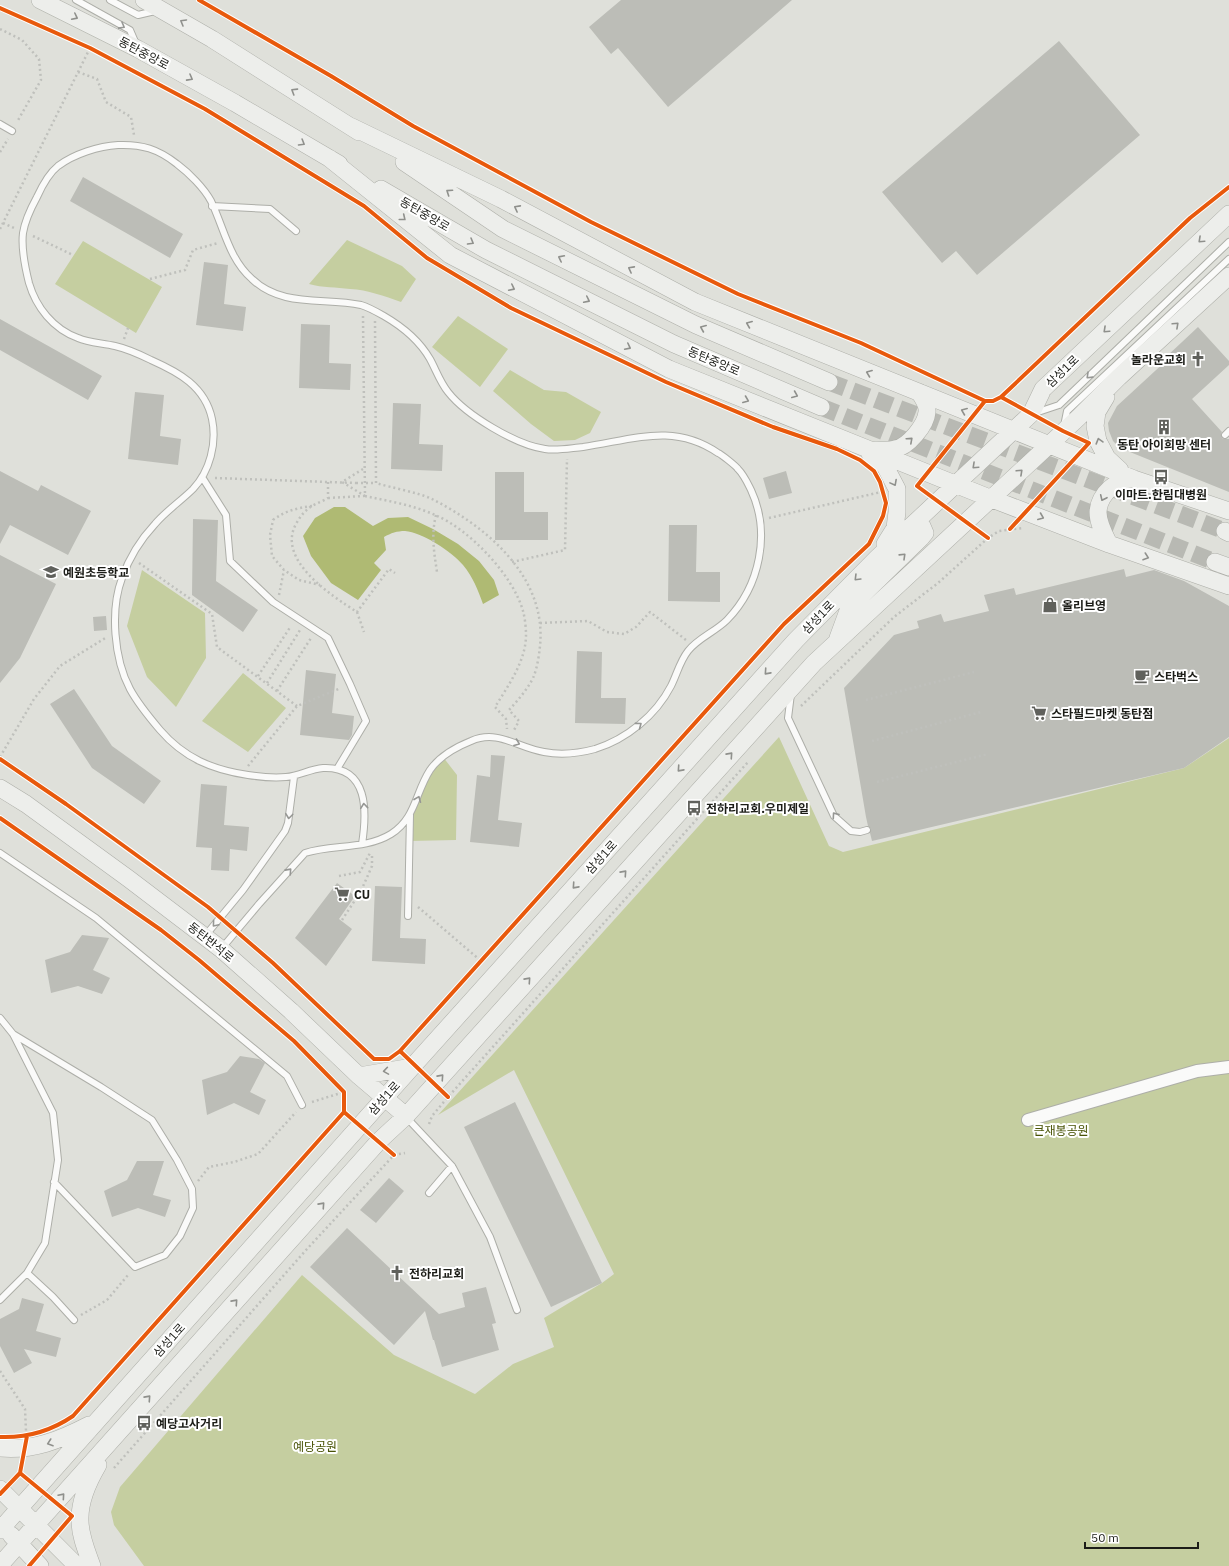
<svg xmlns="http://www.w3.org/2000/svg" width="1229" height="1566" font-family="'IBM Plex Sans','Noto Sans KR',sans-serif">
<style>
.green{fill:#c5cea0}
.water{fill:#afba73}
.building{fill:#bcbdb7}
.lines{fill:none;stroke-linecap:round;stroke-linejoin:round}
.secondary-tunnel{stroke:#b8b9b3;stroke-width:17;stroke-dasharray:17 8;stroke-linecap:butt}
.lane-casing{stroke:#adaea8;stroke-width:8}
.street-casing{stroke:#adaea8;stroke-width:14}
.secondary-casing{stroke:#adaea8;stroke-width:18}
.path{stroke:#bfc0bc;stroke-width:2.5;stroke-dasharray:2 3;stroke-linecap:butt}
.lane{stroke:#fafaf9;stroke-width:6}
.street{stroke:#fafaf9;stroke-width:12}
.secondary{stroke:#edeeeb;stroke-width:17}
.path-bridge{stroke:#bfc0bc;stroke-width:2.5;stroke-dasharray:2 3;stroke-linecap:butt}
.cycleway-casing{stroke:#fff;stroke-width:6}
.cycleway{stroke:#e8590c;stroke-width:4}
.oneway{stroke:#8f908c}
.oneway2{stroke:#969794}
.labels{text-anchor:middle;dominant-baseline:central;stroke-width:4;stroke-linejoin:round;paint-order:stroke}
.street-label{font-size:12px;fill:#1c1d18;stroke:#fff}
.poi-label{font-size:12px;font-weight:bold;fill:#1c1d18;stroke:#fff;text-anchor:start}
.park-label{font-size:12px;fill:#495306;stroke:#fff}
</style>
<rect width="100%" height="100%" fill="#dfe0da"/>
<path class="green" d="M347 240 402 266 416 279 401 302C384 296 368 290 350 289 336 287 323 288 309 284Z
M83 241 162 287 136 333 55 284Z
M458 316 508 349 480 387 432 347Z
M510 370 544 390 566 392 601 412 590 433 575 440 554 441 531 424 493 391Z
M142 570 205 613 206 658 176 707 147 677 127 626Z
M243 673 286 708 248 752 202 721Z
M779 737 829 846 843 852 1184 768 1229 738V1566H144L114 1525 111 1512 120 1487 302 1275 394 1355 475 1394 513 1364 554 1347 544 1318 602 1283 614 1274 514 1070 438 1115Z
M443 757 457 775 456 840 409 841 410 815 431 769Z"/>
<path class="water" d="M334 507H345L373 526 388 518 408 517 433 529 458 544 479 561 494 580 499 595 483 604C478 590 473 577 463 565 452 552 422 532 405 531 397 531 391 533 384 537L386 550 374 563 381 570 358 600 331 583 311 556 303 536 315 518Z"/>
<path class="building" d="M621 0H792L668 107 618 48 611 54 589 27Z
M1059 41 1140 135 977 275 956 251 942 263 882 192Z
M83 177 183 234 170 258 70 201Z
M204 262 228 265 224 304 246 307 243 331 196 325Z
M0 319 102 376 88 400 0 350Z
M301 324 330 325 329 363 351 364 350 390 299 388Z
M1198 327 1229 361V365L1192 399 1222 432 1221 434 1222 438 1224 439H1229V492L1120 448 1113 441 1109 431 1108 423 1117 406 1168 359 1166 357Z
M135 392 164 395 160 436 181 439 178 465 128 459Z
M393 403 421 404 419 444 443 445 442 471 391 469Z
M0 471 38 491 41 485 91 511 68 555 10 525 0 544Z
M786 471 792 493 769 499 763 478Z
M495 472H524V512H548V540H495Z
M193 519 218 520 216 581 258 610 243 632 192 595Z
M669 525H697L696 572H720V602L668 601Z
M0 555 56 584 20 658 0 683Z
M1124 569 1126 577 1154 570 1184 581 1229 606V737L1184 768 872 841 870 833 871 829 868 826 866 817 844 688 894 635 919 628 917 621 941 614 944 622 989 611 984 595 1014 588 1016 595Z
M106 616 107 630 94 631 93 617Z
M577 651 602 652 601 698H626L625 724 575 723Z
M306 670 336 674 332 713 354 716 352 735 349 740 300 735Z
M74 689 112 746 161 781 144 804 92 768 50 704Z
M491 755 505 756 498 820 522 823 519 847 470 842 477 775 490 777Z
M201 784 227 786 224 825 249 827 247 851 230 849 229 871 211 870 212 848 196 847Z
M337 883 355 896 339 919 352 929 326 966 295 938Z
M375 886 402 887 400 938 426 939 425 964 372 961Z
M82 935 109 938 93 970 110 978 102 994 78 986 51 993 45 960 70 952Z
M240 1056 259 1059 265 1063 250 1092 266 1100 259 1115 234 1103 207 1115 202 1080 227 1072Z
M515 1102 602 1283 551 1307 464 1127Z
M137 1161H164L153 1195 171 1200 165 1217 138 1208 112 1217 104 1191 127 1180Z
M389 1178 404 1191 376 1223 360 1210Z
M347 1228 439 1314 465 1307 462 1293 486 1287 496 1323 492 1324 499 1350 442 1367 434 1340H433L425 1311 394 1345 310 1267Z
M22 1298 44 1304 36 1331 61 1338 56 1357 24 1349 32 1363 14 1373 0 1346V1319L19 1309Z"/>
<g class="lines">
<path class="secondary-tunnel" d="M829 382 1225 531
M821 407 1215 562"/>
<g class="lane-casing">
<path id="lane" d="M76 0 130 30 136 44
M110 0 138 15 155 11
M0 124 12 131
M212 206 270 209 296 231
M1035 413 1059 405 1229 242
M1064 426 1067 411 1229 259
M1225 435 1229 431
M202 477 226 515 230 561 273 602 328 638 350 684 366 721 337 769
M791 694 788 718 834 816 851 831 860 832 867 830
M0 853 96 918 287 1076 302 1105
M408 916 410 815
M205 936 243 890 285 831 288 823 294 777
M222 948 259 904 305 853C332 844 365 850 391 834 416 818 415 793 430 770 439 757 456 747 471 741 498 729 518 748 544 752 560 755 580 753 595 749 627 739 656 715 671 686 677 674 680 661 688 651 698 638 715 632 727 620 760 586 771 533 751 490 747 482 744 475 738 469 736 466 721 454 718 453 673 422 632 440 583 447 571 448 557 451 545 449 516 445 466 415 448 392 440 382 436 370 430 359 419 340 403 327 384 316 377 312 368 307 361 305 324 297 282 308 252 279 229 259 224 228 211 201 204 188 189 173 177 164 158 149 142 144 118 145 99 146 74 154 58 166 48 174 42 186 37 197 31 208 25 220 23 233 21 249 25 267 29 283 36 307 53 329 78 338 89 343 103 343 115 346 128 349 139 354 151 360 178 372 205 386 212 419 217 443 210 471 193 489 181 501 166 511 155 524 141 539 129 558 122 578 110 610 114 659 130 689 138 704 149 717 160 730 184 758 213 770 248 775 261 777 274 778 286 777 299 776 310 769 323 768 369 766 367 812 362 844
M0 1018 13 1034 53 1113 58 1160 45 1243 27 1273
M13 1034 101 1087 152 1120 177 1160 192 1189 193 1208 180 1236 165 1255 135 1267 54 1182
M407 1118 452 1166 490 1237 517 1310
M429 1193 452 1166
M0 1300 27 1273 53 1297 74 1320"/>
</g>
<g class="street-casing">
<path id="street" d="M1028 1120 1197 1071 1229 1067"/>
</g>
<g class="secondary-casing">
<path id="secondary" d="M40 0 138 49 235 103 339 164
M144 0 212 39 359 132
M350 126 501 199 695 302 1134 479 1229 511
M329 158 450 255 669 369 992 499 1109 544 1229 586
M404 162 503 229 696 325 829 382
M381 189 486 250 674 344 821 407
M1106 397 1097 412 1095 426 1098 441 1107 458 1120 470
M876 450C882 450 889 451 895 449 908 447 926 425 927 412 928 406 923 398 919 392
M870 454 885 466 897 489V512L895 528 885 544
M1225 531 1229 533
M1109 544C1104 534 1098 523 1098 512 1099 494 1117 478 1134 479
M1215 562 1229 567
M838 638 849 608 921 538 925 533 922 526 911 527
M0 788 26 804 129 879 221 949 291 1011 359 1076 406 1116
M359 1076 412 1067
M0 1448C33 1451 60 1440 89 1425
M0 1489 77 1566
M0 1530 412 1067 796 640 877 558 1031 414 1043 389 1229 214
M11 1535 40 1566
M0 1565 379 1141 406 1116 814 663 1078 418 1119 377 1229 276
M92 1566C87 1552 80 1536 80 1521 79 1501 88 1482 98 1465"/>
</g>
<path class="path" d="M0 29 22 40 39 59 41 80 17 122
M78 72 97 79 106 102 131 117 134 135
M0 152 8 139
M3 223 14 228
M0 229 90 48
M33 236 73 255
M150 279 185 270 193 250 218 243
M363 316 365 496C388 501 413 505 435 515 469 529 513 575 523 611 525 618 526 628 526 635 526 661 508 686 495 707L506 719 507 729
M375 321 376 483C392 488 417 492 432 499 487 527 547 577 540 646 539 656 537 669 533 678 527 690 518 700 509 710L519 721 513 732
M124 339 128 328
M363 469 342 482 365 496
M215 478 356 483
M328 482V498C323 501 317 503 312 506 304 511 300 517 296 524 276 560 332 596 357 612L389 569 395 573
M328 498 364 496
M312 506C297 508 285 511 273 520L270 535 272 556 284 570 299 580 320 585
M436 515C431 535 434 552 437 572
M769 518 881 492
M512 562 565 550 567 459
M139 563 212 614 217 647 297 706
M279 595 284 570
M357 612 364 632
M540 623 588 621 607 632 624 634 636 627 650 612 686 640
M258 676 291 626
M267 683 300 630
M277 691 311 638
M866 700 974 672
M801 706 894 617 938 583 988 538 999 531 1023 528
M872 741 981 712
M0 757 34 699 60 666 107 637
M248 766 297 706 341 688
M877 782 988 754
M339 876 360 872 370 853
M418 907 481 961
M342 920 361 891 372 866V853
M312 1102 344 1092
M429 1124 432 1116 448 1097 748 762
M198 1181 209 1167 234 1162 258 1154 296 1112
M81 1315 107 1300 128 1275
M0 1371 25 1409 26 1431
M114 1468 307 1249 394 1155 405 1153"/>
<use href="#lane" class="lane"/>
<use href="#street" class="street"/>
<use href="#secondary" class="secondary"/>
<path class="path-bridge" d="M356 483H376"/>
<g class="cycleway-casing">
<path id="cycleway" d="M199 0 331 76 413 126 591 222 738 294 861 343 985 401H993L1001 397 1190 218 1229 187
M0 8 90 48 205 109 364 206 427 258 511 308 666 382 773 427 837 449 860 460 874 471 880 482 886 503 883 516 869 544 784 624 400 1051 389 1059H374L273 963 208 907 66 804 0 759
M1001 397 1063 431 1089 443 1010 529
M985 401 917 486 988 538
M0 818 161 930 199 960 294 1041 344 1092V1112L73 1416C51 1431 27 1438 0 1437
M400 1051 448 1097
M344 1112 394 1155
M20 1473 72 1516 29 1566
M0 1494 20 1473 27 1436"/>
</g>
<use href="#cycleway" class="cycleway"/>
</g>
<defs><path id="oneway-chevron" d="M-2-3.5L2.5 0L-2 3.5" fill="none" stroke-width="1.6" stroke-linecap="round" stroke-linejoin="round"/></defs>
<g class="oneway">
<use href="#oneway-chevron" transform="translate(75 17) rotate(27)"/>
<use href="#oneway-chevron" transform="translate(183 22) rotate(-150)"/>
<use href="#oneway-chevron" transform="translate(190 78) rotate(29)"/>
<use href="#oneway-chevron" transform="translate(294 91) rotate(-148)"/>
<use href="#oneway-chevron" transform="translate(302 143) rotate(31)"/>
<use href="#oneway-chevron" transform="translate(449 192) rotate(-146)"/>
<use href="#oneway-chevron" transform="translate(517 208) rotate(-152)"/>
<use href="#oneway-chevron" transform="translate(403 218) rotate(39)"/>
<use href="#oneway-chevron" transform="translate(1201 240) rotate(137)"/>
<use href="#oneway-chevron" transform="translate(471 242) rotate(30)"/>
<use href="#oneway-chevron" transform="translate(561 258) rotate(-153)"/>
<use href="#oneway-chevron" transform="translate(631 269) rotate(-152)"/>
<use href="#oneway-chevron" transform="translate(512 288) rotate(27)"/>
<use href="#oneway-chevron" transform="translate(587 300) rotate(26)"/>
<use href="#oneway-chevron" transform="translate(749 324) rotate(-158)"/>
<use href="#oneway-chevron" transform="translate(1176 325) rotate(-43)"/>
<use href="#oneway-chevron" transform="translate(703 328) rotate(-157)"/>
<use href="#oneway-chevron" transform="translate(1106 330) rotate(137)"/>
<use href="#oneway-chevron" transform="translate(628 347) rotate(27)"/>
<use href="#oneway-chevron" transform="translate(869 373) rotate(-159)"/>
<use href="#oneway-chevron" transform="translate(795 395) rotate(23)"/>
<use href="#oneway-chevron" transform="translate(746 400) rotate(22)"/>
<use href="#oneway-chevron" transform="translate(964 411) rotate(-158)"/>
<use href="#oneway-chevron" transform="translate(910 440) rotate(-42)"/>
<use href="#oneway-chevron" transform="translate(1099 441) rotate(-106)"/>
<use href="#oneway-chevron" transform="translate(975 466) rotate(137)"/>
<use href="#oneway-chevron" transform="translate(1020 472) rotate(-43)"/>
<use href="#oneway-chevron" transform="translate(894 483) rotate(62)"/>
<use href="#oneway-chevron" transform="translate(1103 498) rotate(115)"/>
<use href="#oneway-chevron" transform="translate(1041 517) rotate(22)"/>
<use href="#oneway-chevron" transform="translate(903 556) rotate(-44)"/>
<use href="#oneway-chevron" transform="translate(1146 557) rotate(19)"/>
<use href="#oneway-chevron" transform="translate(857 578) rotate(135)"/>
<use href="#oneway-chevron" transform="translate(767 672) rotate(132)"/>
<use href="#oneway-chevron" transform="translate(730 755) rotate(-48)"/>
<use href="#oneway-chevron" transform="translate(680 769) rotate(132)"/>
<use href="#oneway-chevron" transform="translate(624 873) rotate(-48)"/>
<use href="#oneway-chevron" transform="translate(575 886) rotate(132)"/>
<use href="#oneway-chevron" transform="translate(528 980) rotate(-48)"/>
<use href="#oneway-chevron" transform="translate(386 1071) rotate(171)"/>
<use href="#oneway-chevron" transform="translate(441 1077) rotate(-48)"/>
<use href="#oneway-chevron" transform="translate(322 1205) rotate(-48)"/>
<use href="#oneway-chevron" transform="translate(235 1302) rotate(-48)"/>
<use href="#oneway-chevron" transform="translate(148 1398) rotate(-48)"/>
<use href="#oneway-chevron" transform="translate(50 1443) rotate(161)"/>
<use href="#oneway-chevron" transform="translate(62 1496) rotate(-49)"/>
</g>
<g class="oneway2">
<use href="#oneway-chevron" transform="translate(122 26) rotate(29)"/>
<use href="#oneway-chevron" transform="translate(1089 376) rotate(136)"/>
<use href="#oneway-chevron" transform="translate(639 725) rotate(-37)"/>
<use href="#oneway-chevron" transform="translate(517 743) rotate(21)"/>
<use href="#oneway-chevron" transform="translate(418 799) rotate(-68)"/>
<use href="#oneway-chevron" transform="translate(364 806) rotate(-96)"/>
<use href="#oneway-chevron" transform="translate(835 815) rotate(-125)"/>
<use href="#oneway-chevron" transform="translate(289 816) rotate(97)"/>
<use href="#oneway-chevron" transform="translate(289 871) rotate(-48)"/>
<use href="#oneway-chevron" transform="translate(215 924) rotate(130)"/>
</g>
<defs>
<g id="church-bare" transform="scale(1.2)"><path d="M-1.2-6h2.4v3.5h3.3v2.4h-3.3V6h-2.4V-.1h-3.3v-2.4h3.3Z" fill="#60615c" stroke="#fff" stroke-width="2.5" paint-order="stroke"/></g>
<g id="building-bare" transform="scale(1.2)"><path d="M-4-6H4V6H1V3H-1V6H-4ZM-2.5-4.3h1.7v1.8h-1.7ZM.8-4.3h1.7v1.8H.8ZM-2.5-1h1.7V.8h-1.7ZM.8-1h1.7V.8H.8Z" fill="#60615c" stroke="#fff" stroke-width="2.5" paint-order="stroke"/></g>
<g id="bus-bare" transform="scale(1.2)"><path d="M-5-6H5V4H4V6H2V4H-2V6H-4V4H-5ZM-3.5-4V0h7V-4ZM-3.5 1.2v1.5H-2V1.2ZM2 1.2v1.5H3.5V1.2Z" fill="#60615c" stroke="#fff" stroke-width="2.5" paint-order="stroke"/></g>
<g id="school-bare" transform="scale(1.2)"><path d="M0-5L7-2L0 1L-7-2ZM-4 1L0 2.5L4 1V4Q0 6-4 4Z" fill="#60615c" stroke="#fff" stroke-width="2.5" paint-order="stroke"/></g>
<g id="shop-bare" transform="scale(1.2)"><path d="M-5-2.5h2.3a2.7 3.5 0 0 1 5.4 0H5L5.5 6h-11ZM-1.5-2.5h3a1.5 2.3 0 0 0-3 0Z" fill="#60615c" stroke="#fff" stroke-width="2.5" paint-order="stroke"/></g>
<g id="cafe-bare" transform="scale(1.2)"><path d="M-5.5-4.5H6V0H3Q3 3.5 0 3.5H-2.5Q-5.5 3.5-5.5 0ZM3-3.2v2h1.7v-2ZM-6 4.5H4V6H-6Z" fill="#60615c" stroke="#fff" stroke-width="2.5" paint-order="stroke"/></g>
<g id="supermarket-bare" transform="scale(1.2)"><path d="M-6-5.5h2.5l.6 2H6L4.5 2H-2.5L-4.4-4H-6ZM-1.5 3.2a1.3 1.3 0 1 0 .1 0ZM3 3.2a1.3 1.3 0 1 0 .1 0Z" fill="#60615c" stroke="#fff" stroke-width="2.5" paint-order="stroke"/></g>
</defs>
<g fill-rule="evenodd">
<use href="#church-bare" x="1198" y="359"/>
<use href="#building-bare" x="1164" y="427"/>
<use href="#bus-bare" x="1161" y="477"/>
<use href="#school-bare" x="51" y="572"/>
<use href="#shop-bare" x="1050" y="605"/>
<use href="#cafe-bare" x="1142" y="676"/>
<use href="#supermarket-bare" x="1039" y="713"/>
<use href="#bus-bare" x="694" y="808"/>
<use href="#supermarket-bare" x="342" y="894"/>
<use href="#church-bare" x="397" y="1273"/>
<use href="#bus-bare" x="144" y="1423"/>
</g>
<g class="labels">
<g class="street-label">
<text transform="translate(144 53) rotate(28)">동탄중앙로</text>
<text transform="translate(425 214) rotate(30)">동탄중앙로</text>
<text transform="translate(714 361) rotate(23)">동탄중앙로</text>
<text transform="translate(1062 371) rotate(-44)">삼성1로</text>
<text transform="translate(818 617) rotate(-46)">삼성1로</text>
<text transform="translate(601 857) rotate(-48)">삼성1로</text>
<text transform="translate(211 942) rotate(39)">동탄반석로</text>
<text transform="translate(384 1098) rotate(-48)">삼성1로</text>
<text transform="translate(169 1340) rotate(-48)">삼성1로</text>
</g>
<g class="poi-label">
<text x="1186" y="359" text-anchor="end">놀라운교회</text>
<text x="1164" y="444" text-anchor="middle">동탄 아이희망 센터</text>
<text x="1161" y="494" text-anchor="middle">이마트.한림대병원</text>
<text x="63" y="572">예원초등학교</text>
<text x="1062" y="605">올리브영</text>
<text x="1154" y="676">스타벅스</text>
<text x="1051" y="713">스타필드마켓 동탄점</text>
<text x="706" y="808">전하리교회.우미제일</text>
<text x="354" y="894">CU</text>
<text x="409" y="1273">전하리교회</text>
<text x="156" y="1423">예당고사거리</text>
</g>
<g class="park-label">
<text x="1061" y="1130">큰재봉공원</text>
<text x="315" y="1446">예당공원</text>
</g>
</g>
<path d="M1085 1542v6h113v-6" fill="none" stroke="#1c1d18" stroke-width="2"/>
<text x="1091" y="1542" font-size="12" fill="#1c1d18" stroke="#ffffff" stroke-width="3" paint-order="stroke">50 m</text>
</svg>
